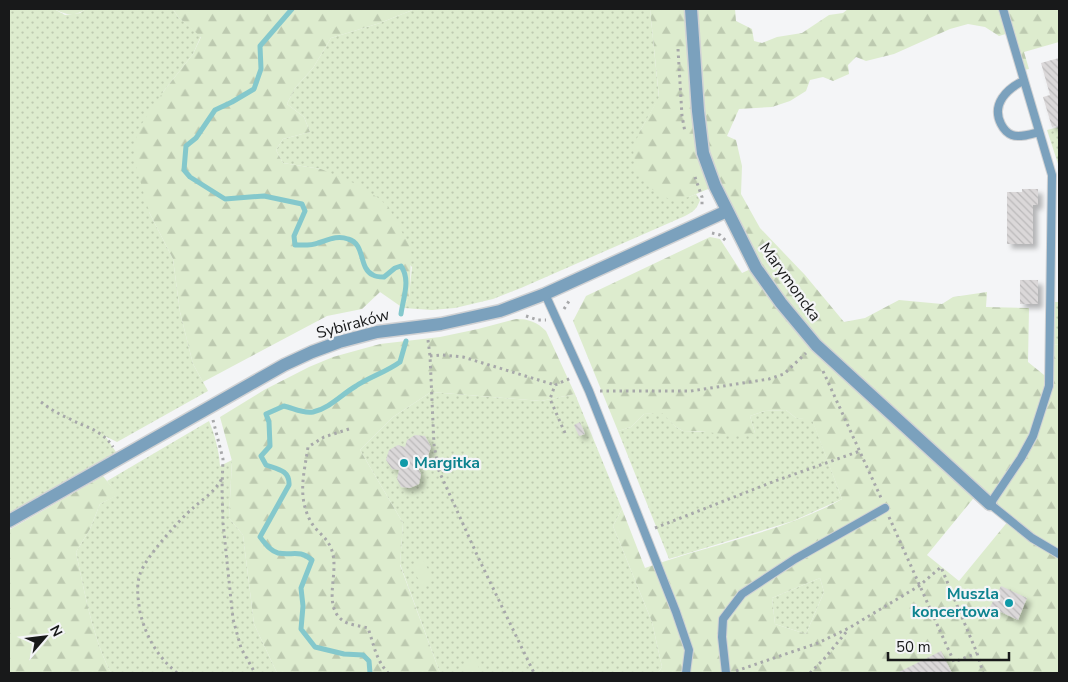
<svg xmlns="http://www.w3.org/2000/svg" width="1068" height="682" font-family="'Nunito Sans',sans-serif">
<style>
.grass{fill:url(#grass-dots)}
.forest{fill:url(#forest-firs);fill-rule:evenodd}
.garden{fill:#ddecce}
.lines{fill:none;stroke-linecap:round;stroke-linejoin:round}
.stream{stroke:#84c8cc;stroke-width:5}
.building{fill:url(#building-back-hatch);filter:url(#shadow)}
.service-casing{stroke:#d1d2d4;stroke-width:10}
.minor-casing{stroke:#d1d2d4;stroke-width:15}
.path{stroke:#a7a8aa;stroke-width:3;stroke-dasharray:2.5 4;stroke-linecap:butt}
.service{stroke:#7ba1bd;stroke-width:8}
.minor{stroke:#7ba1bd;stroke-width:12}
.culture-dot{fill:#0f9aa8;stroke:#f4f5f7;stroke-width:2}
.labels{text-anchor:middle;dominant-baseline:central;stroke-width:4.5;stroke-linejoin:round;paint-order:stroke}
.street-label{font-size:16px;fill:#18191a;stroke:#f4f5f7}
.culture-label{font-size:16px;font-weight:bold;fill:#0d838f;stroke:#f4f5f7;text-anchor:start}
</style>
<defs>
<pattern id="grass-dots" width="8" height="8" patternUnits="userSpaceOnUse" patternTransform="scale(1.25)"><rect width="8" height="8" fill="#ddecce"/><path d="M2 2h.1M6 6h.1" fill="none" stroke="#bdcab0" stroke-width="1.8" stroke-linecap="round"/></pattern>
<pattern id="forest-firs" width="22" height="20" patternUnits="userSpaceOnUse" patternTransform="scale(1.25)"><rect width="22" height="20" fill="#ddecce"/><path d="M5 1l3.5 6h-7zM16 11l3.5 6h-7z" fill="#bdcab0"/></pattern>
<pattern id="building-back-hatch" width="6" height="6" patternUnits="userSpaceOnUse" patternTransform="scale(1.25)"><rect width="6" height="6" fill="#dbd8d9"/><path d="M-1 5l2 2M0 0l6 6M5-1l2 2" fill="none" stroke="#bbb9ba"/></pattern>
<filter id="shadow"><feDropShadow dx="4.5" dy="4.5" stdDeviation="2.5" flood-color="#0004"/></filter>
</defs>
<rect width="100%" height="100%" fill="#f4f5f7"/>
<path class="grass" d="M9 9H54L65 15 80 13 86 9H173L178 17 201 36 193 54 163 92 149 212 173 259 180 312 193 364 208 391 117 442 105 436 116 452 9 513Z
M415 9H650L659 98 640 131 689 197 696 194 700 200C697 209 693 212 685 216L521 288 493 299 455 308 432 310 403 308 409 297 412 267 321 169 283 163 276 150 283 139 310 132 304 117 287 104 295 88 313 68 331 38 380 23Z
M1059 127V167L1047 130Z
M1050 302H1059V344L1049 346Z
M431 392 541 401 575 394 622 509 613 526 652 622 662 667 658 673H440L400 564 403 523 360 450 393 417Z
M786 410 796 418 812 419 842 499 793 521 669 559 618 431 631 427 644 414 662 412 676 427 683 431 755 433 750 416 765 411Z
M209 421C215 436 219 450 220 466L232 460 229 518 243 535 254 624 277 673H111C93 639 84 590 76 552L90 529 100 504 117 495 107 481Z
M820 578 824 592 806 634 775 624 772 598Z"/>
<path class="forest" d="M54 9H86C74 17 66 15 54 9Z
M173 9H415L380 23 331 38 313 68 295 88 287 104 304 117 310 132 283 139 276 150 283 163 321 169 356 184 380 199 389 208 411 249 410 285 409 297 403 308 380 292 362 309 327 316 203 382 193 364 180 312 173 259 149 212 134 159 137 131 163 92 193 54 201 37 178 17Z
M650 9H735L736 21 752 29 754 41 762 43 777 37 802 33 829 15 843 13 848 9H1059V42L1024 52 1029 69 1020 71 1009 33 999 36 985 27 968 24 950 29 894 54 866 61 856 57 848 65 849 74 833 81 823 77 810 80 806 91 790 101 772 107 739 109 727 136 736 140 742 166 741 194 760 228 805 275 844 322 865 318 899 300 942 304 953 297 987 292 986 307 1029 308 1028 362 1049 379V346L1059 344V673H658L662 667 652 622 613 526 622 509 645 568C710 544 781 533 842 499L812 420 796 418 786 410 765 411 750 416 755 433 731 435 698 431H683L676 427 662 413 644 414 631 427 618 431 573 321 586 296 710 237 720 239 742 273 755 267 715 186 689 197 672 201 650 188 636 172 633 148 640 131 659 97ZM977 494 1009 520 959 581 927 555ZM820 578 824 592 806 634 775 624 772 598Z
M516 319C529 319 537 322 546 331L575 394 541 401 431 392 393 417 360 450 403 523 400 565 440 673H277L254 624 243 535 229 518 232 461 220 417 264 390 309 367 333 357 380 344 440 337 478 329Z
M103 476 118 495 100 504 90 529 76 552C84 590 93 639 111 673H9V530Z"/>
<path class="garden" d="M423 560 434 580 422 586 411 566Z
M474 659 482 673H467L463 665Z"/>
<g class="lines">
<path class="stream" d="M292 9 260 46 261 69 254 89 232 102 215 110 196 138 186 146 184 170 190 177 225 199 264 196 302 204 305 211 294 236 295 245C302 245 311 246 318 243 328 240 337 235 348 239 366 244 358 268 373 275 376 277 381 277 384 277L395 268 401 266C411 280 403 298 401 314
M370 673 369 661 363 655 344 654 315 647 301 629 303 606 301 588 312 560C299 549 292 556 278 553 270 551 265 543 260 537L289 485C290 470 277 469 266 465L261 456 270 446 269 422 266 414 284 406C293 408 303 414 313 412 330 408 342 394 356 386 370 377 386 372 400 362L406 341"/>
</g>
<path class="building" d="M1059 58V125L1052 127 1043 97 1050 95 1041 63Z
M1022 189H1038V205H1033V244H1007V192H1022Z
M1020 280H1038V304H1020Z
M580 422 585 434 579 436 574 425Z
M415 435 425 436 431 447 428 456 421 459 417 466 421 474 419 484 410 488 401 487 397 479 399 470 392 469 386 460 389 450 398 445 405 447 407 440Z
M1001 586 1027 598 1018 620 990 607Z
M941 651 952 673H897Z"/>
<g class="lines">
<g class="service-casing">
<path id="service" d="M1003 9 1052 175 1049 386 1033 436 1021 458 990 504 1032 538 1059 554
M1023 81C1007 89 991 104 1001 124 1003 128 1007 133 1012 135 1020 138 1031 134 1039 132
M545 294 589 391 676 612 689 650 686 673
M726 673 722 637 723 619 742 594 795 559 885 508"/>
</g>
<g class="minor-casing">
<path id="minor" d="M691 9 698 111 703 153 715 186 756 268 781 303 816 345 990 504
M9 521 284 365 312 352 339 342 377 332 441 324 500 311 545 294 727 211"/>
</g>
<path class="path" d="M678 49 682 116 685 132
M695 177 702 197V207
M712 233 720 235 726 241
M564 309 571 298
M526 316 538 320H546
M428 340 430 356 434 445 439 471 478 557 534 673
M430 356 442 355 463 357 555 385
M823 371 882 500
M600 391H691L769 379 784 374 806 353
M41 402C49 408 58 414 68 418 86 428 101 429 113 447
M213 420 223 459 222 489 223 523 233 619 241 648 255 673
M349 429 324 437 308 447C304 474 297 497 311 522 316 531 326 537 330 546 342 569 321 603 342 620 348 625 361 626 368 628 374 645 376 660 388 673
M565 433 550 399 555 385 571 378
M889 517 954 662 977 653
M655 528 775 481 860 451
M736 671 818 643 849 628 919 586 941 567 977 653 983 673
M177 673C157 656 146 637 140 612 138 599 136 586 140 574 145 558 179 520 193 508 203 499 216 491 222 478
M810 673 824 659 847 631"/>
<use href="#service" class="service"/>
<use href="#minor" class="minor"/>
</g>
<g class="culture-dot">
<circle cx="404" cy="463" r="5"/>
<circle cx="1009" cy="603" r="5"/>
</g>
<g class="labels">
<g class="street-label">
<text transform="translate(790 282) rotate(54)">Marymoncka</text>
<text transform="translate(353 324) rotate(-15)">Sybiraków</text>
</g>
<g class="culture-label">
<text x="414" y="463">Margitka</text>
<text x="999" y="594" text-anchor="end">Muszla<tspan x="999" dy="18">koncertowa</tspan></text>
</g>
</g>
<rect width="1068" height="682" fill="none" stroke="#18191a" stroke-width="20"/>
<g transform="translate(45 637) rotate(62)" stroke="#f4f5f7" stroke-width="4" paint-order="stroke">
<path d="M0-4L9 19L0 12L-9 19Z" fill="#18191a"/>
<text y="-8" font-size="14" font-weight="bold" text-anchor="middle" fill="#18191a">N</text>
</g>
<path d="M888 652v8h121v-8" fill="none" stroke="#18191a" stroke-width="2.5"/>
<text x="896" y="652" font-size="15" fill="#18191a" stroke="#f4f5f7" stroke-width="4" paint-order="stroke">50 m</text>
</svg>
